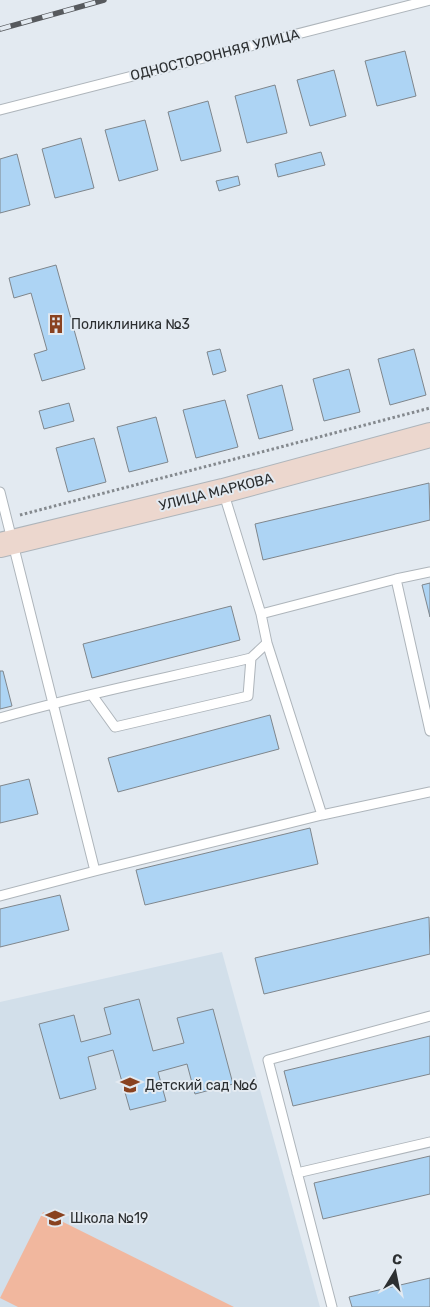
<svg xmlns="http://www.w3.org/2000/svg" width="430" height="1307" font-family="Rubik,sans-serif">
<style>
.built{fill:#d2dfea}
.green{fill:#f1b79e}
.building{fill:#add4f4;stroke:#7f868c}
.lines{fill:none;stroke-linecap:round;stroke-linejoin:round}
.lane-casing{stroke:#aeb5bb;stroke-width:11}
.secondary-casing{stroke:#aeb5bb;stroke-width:26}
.path{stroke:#84898e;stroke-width:3;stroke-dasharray:2.5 2.5;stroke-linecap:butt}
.lane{stroke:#fff;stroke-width:9}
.secondary{stroke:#ecd7ce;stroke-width:24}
.rail-casing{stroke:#575a5e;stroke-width:5.5}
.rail{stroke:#e3eaf1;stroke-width:4;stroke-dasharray:11;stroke-linecap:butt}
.labels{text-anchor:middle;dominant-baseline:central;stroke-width:4;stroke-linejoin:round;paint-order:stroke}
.street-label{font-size:14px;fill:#2c2f31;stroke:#e3eaf1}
.poi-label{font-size:14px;fill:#2c2f31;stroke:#e3eaf1;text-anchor:start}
</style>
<rect width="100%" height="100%" fill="#e3eaf1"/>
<path class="built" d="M222 952 320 1307H0V1002Z"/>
<path class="green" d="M43 1212 234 1307H18L0 1298Z"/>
<path class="building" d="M405 51 416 96 377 106 365 61Z
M334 70 346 116 310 126 297 80Z
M275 85 287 133 247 143 235 96Z
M208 101 221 151 181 161 168 112Z
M145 120 158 170 119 181 105 130Z
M81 138 94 188 55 198 42 149Z
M321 152 325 165 278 177 275 164Z
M17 154 30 205 0 213V159Z
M238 176 240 185 219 191 216 181Z
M56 265 85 369 42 381 34 354 47 350 31 293 14 298 9 278Z
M220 349 226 371 213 375 207 352Z
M414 349 426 395 390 405 378 359Z
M349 369 360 412 324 421 313 379Z
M282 385 293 430 259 439 247 395Z
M225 400 238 447 196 458 183 410Z
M69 403 74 421 44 429 39 411Z
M156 417 168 462 129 472 117 427Z
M94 438 106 482 68 492 56 448Z
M429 483 430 520 263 560 255 524Z
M430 583V617L422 585Z
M231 606 240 640 92 678 83 644Z
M0 671H3L12 706 0 709Z
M270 715 279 749 118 792 108 758Z
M29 779 38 814 0 823V786Z
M310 828 318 864 145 905 136 870Z
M60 895 69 930 0 947V909Z
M429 917 430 954 264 994 255 958Z
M139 999 153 1051 184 1043 177 1018 213 1009 233 1084 195 1094 187 1064 158 1072 166 1101 130 1110 113 1050 88 1057 96 1089 60 1099 39 1024 74 1015 81 1042 111 1034 104 1008Z
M430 1036V1074L293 1106 284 1071Z
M430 1156V1194L323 1219 314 1183Z
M430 1278V1307H352L349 1297Z"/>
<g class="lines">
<g class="lane-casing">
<path id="lane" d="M0 110 430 0
M223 491 261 614 396 579
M0 492 95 871 322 815
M430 572 396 579 430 731
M267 643 322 815 430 792
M92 695 115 727 248 696 251 658
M0 718C82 694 167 678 251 658L267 643 261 614
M0 896 95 871
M297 1173 430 1142
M332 1307 268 1060 430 1016"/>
</g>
<g class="secondary-casing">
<path id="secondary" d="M0 545 223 491 430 435"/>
</g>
<path class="path" d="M20 515 430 408"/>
<use href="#lane" class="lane"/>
<use href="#secondary" class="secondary"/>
<g class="rail-casing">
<path id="rail" d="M0 29 104 0"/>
</g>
<use href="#rail" class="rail"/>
</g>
<defs>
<g id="building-bare" transform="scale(1.5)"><path d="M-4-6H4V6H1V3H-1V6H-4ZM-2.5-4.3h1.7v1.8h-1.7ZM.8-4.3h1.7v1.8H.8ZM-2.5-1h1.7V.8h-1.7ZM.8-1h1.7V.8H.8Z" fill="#894220" stroke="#e3eaf1" stroke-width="2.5" paint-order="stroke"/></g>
<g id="school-bare" transform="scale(1.5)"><path d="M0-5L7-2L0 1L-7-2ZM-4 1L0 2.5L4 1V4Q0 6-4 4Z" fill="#894220" stroke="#e3eaf1" stroke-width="2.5" paint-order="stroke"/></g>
</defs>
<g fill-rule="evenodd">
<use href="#building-bare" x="56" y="324"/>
<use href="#school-bare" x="130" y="1085"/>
<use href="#school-bare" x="55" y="1218"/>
</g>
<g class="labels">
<g class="street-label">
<text transform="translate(215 55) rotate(-14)">ОДНОСТОРОННЯЯ УЛИЦА</text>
<text transform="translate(216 492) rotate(-14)">УЛИЦА МАРКОВА</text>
</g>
<g class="poi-label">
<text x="71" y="324">Поликлиника №3</text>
<text x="145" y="1085">Детский сад №6</text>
<text x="70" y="1218">Школа №19</text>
</g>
</g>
<g transform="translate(395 1272) rotate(10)" stroke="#e3eaf1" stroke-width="4" paint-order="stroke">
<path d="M0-4L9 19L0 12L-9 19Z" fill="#2c2f31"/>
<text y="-8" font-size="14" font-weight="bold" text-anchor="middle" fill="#2c2f31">С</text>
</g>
</svg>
